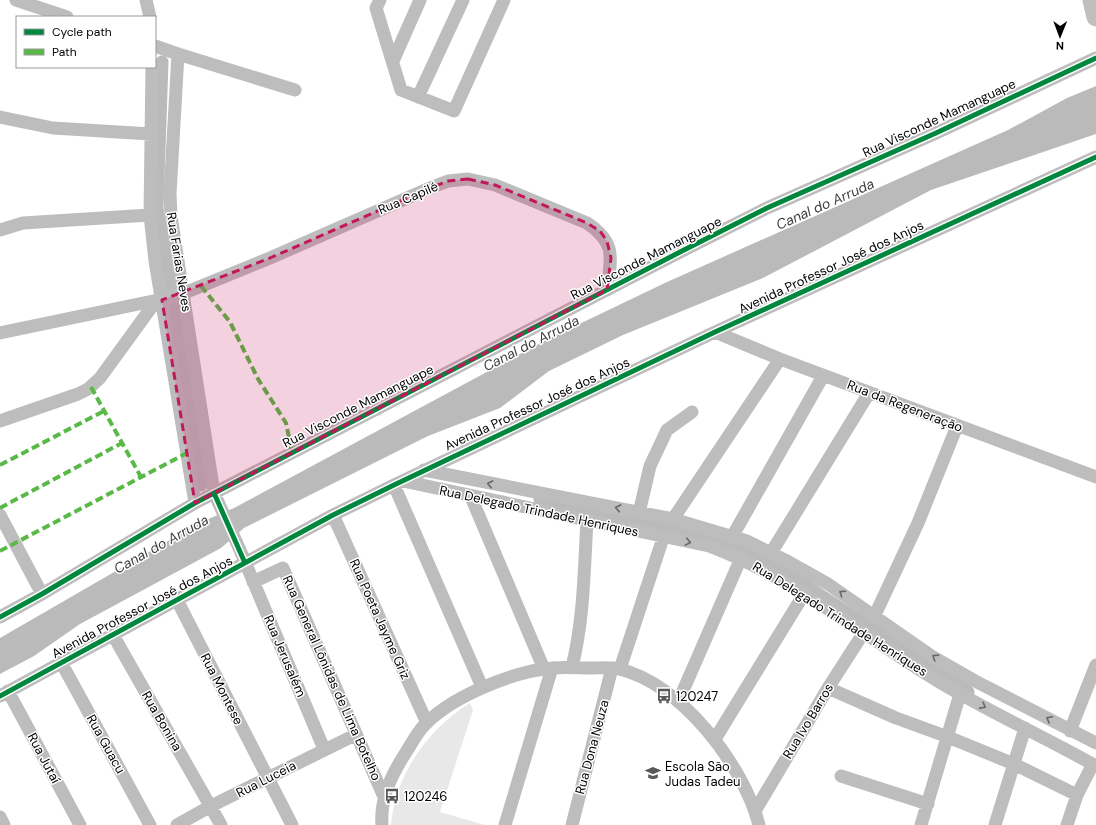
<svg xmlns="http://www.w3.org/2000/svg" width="1096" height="825" font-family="'DM Sans',sans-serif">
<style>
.green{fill:#e8e8e8}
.water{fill:#bababa}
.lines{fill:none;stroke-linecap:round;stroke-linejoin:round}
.canal{stroke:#bababa;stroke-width:13}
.street{stroke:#bdbdbd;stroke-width:13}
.secondary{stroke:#bfbfbf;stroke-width:19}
.quiet{stroke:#58b947;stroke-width:4;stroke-dasharray:8 4;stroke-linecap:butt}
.cycleway-casing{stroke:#fff;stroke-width:8}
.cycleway{stroke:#00873e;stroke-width:5}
.oneway{stroke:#686868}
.marked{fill:#c2185b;fill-opacity:0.2;stroke:#c2185b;stroke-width:3;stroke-dasharray:8 5;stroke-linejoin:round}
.labels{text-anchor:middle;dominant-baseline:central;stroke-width:3;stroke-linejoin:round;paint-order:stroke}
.street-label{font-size:13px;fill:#000;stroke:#fff}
.poi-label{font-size:13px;fill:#000;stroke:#fff;text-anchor:start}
.water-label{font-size:14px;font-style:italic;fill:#3d3d3d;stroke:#fff}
</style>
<rect width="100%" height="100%" fill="#fff"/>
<path class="green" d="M470 703 473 710 440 812 485 825H391C395 775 428 729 470 703Z"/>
<path class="water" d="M1096 86V134L931 190 763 278 623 335 549 371 500 408 428 436 244 528 221 548 80 624 34 656 0 674V638L199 523 234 508 548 339 667 282 1008 130 1067 98Z"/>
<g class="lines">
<path class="canal" d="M162 62 157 208 201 485
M540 499 671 528 734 546 780 569 968 692"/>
<path class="street" d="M16 0 67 17
M146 0 150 17
M380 0 376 8 401 90 454 111 504 0
M155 46 178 54 170 194 171 216 214 493 240 550 324 749
M178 54 295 90
M393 61 420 0
M152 67 150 215 155 261 195 503
M418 97 463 0
M0 117 53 128 151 134
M0 230 23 223 150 215
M715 332 780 359 1096 477
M0 333 177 296 270 258 430 188 448 181 468 179 495 185 587 223C617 243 611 258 607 290
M0 421 78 394 88 389 100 378 156 301
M424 470 673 519 747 541 785 560 828 584 933 657 975 681 1096 743
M403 481 709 546C792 577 861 634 936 680 987 711 1043 736 1096 766
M394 485 482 687
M471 497 544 669
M639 513 650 466 667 430 692 412
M0 515 42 594
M333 515 427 723
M673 519 780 359
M732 537 823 376
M771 553 869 393
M253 582 283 568 384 797
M177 600 292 825
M875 615 918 523 957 426
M0 617 42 594 195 503 680 252 767 208 936 133 1096 58
M113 635 221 825
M61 662 150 825
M572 667C584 619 584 570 587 521
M620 669 663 538
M828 688 896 718 948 737 1014 764 1077 795
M8 691 80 825
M0 696 333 515 394 485 715 332 1096 157
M679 700 741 558
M1070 731 1096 665
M715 739 804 594
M841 776 928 804
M755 811 828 688 864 632
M0 817 4 825
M177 825 211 806 355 735
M382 825C380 800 390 778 403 757 409 748 414 738 421 729 447 698 513 671 553 668 566 667 579 668 592 668 601 668 610 667 619 669 681 683 744 766 759 825
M505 825 552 668
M572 825 612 668
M921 825 960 694
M995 825 1025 728
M1067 825 1077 795 1093 764"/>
<path class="secondary" d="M1092 0 1096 17"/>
<path class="quiet" d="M201 286 230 322 258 379 286 423 292 452
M91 387 141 477
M0 465 104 411
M0 508 122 443
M0 551 187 453"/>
<g class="cycleway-casing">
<path id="cycleway" d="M214 493 245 563
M0 617 42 594 195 503 680 252 767 208 936 133 1096 58
M0 696 333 515 394 485 715 332 1096 157"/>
</g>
<use href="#cycleway" class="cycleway"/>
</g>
<defs><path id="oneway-chevron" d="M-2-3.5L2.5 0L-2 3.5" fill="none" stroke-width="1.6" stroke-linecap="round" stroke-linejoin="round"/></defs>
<g class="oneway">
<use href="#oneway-chevron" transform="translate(490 484) rotate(-169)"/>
<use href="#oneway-chevron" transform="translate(618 508) rotate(-169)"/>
<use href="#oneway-chevron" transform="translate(688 542) rotate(11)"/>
<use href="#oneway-chevron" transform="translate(842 593) rotate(-146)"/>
<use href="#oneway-chevron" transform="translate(935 657) rotate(-147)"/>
<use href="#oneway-chevron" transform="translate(983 706) rotate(28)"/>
<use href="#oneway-chevron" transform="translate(1049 719) rotate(-153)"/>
</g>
<path class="marked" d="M468 179 495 185 587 223 600 231 607 241 611 258 607 290 195 503 162 300 270 258 430 188 448 181Z"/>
<defs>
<g id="bus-bare" transform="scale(1.2)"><path d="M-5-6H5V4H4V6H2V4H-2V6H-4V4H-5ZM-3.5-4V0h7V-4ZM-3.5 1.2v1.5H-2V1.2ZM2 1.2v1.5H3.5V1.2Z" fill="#595959" stroke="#fff" stroke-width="2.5" paint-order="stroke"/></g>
<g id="school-bare" transform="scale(1.2)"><path d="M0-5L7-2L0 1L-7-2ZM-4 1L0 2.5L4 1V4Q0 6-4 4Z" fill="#595959" stroke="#fff" stroke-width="2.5" paint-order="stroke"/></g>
</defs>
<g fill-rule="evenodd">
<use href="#bus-bare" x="664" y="696"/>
<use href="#school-bare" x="653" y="773"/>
<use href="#bus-bare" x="392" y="796"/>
</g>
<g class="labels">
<g class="street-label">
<text transform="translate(939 118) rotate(-25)">Rua Visconde Mamanguape</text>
<text transform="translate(408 198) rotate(-23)">Rua Capilé</text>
<text transform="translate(646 258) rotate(-27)">Rua Visconde Mamanguape</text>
<text transform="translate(179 262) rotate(81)">Rua Farias Neves</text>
<text transform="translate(831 267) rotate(-25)">Avenida Professor José dos Anjos</text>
<text transform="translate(537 404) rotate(-25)">Avenida Professor José dos Anjos</text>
<text transform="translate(358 406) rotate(-27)">Rua Visconde Mamanguape</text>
<text transform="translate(905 406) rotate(21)">Rua da Regeneração</text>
<text transform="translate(539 511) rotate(12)">Rua Delegado Trindade Henriques</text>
<text transform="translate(142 607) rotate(-28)">Avenida Professor José dos Anjos</text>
<text transform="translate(380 619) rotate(66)">Rua Poeta Jayme Griz</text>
<text transform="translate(840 619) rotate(32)">Rua Delegado Trindade Henriques</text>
<text transform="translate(285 656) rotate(67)">Rua Jerusalém</text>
<text transform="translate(332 678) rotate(66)">Rua General Lônidas de Lima Botelho</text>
<text transform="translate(222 689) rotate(63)">Rua Montese</text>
<text transform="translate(162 721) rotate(60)">Rua Bonina</text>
<text transform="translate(808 721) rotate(-59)">Rua Ivo Barros</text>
<text transform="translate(106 744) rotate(61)">Rua Guacu</text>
<text transform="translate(592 747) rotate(-75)">Rua Dona Neuza</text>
<text transform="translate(44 758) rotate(62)">Rua Jutaí</text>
<text transform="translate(266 779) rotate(-27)">Rua Luceia</text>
</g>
<g class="poi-label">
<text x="676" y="696">120247</text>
<text x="665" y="766">Escola São<tspan x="665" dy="15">Judas Tadeu</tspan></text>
<text x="404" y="796">120246</text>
</g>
<g class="water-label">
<text transform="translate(825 204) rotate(-24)">Canal do Arruda</text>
<text transform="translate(531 343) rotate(-27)">Canal do Arruda</text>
<text transform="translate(161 544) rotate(-29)">Canal do Arruda</text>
</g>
</g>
<rect x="16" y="16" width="140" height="52" fill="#ffffff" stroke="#999999"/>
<rect x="24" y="29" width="20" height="6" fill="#00873e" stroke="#999999"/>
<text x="52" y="36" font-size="12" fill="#000000">Cycle path</text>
<rect x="24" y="49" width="20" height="6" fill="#58b947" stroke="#999999"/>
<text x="52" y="56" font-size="12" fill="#000000">Path</text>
<g transform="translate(1060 36) rotate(181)" stroke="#ffffff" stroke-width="3" paint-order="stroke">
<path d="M0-3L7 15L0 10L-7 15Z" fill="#000000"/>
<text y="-6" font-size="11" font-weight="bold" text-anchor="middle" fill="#000000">N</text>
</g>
</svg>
